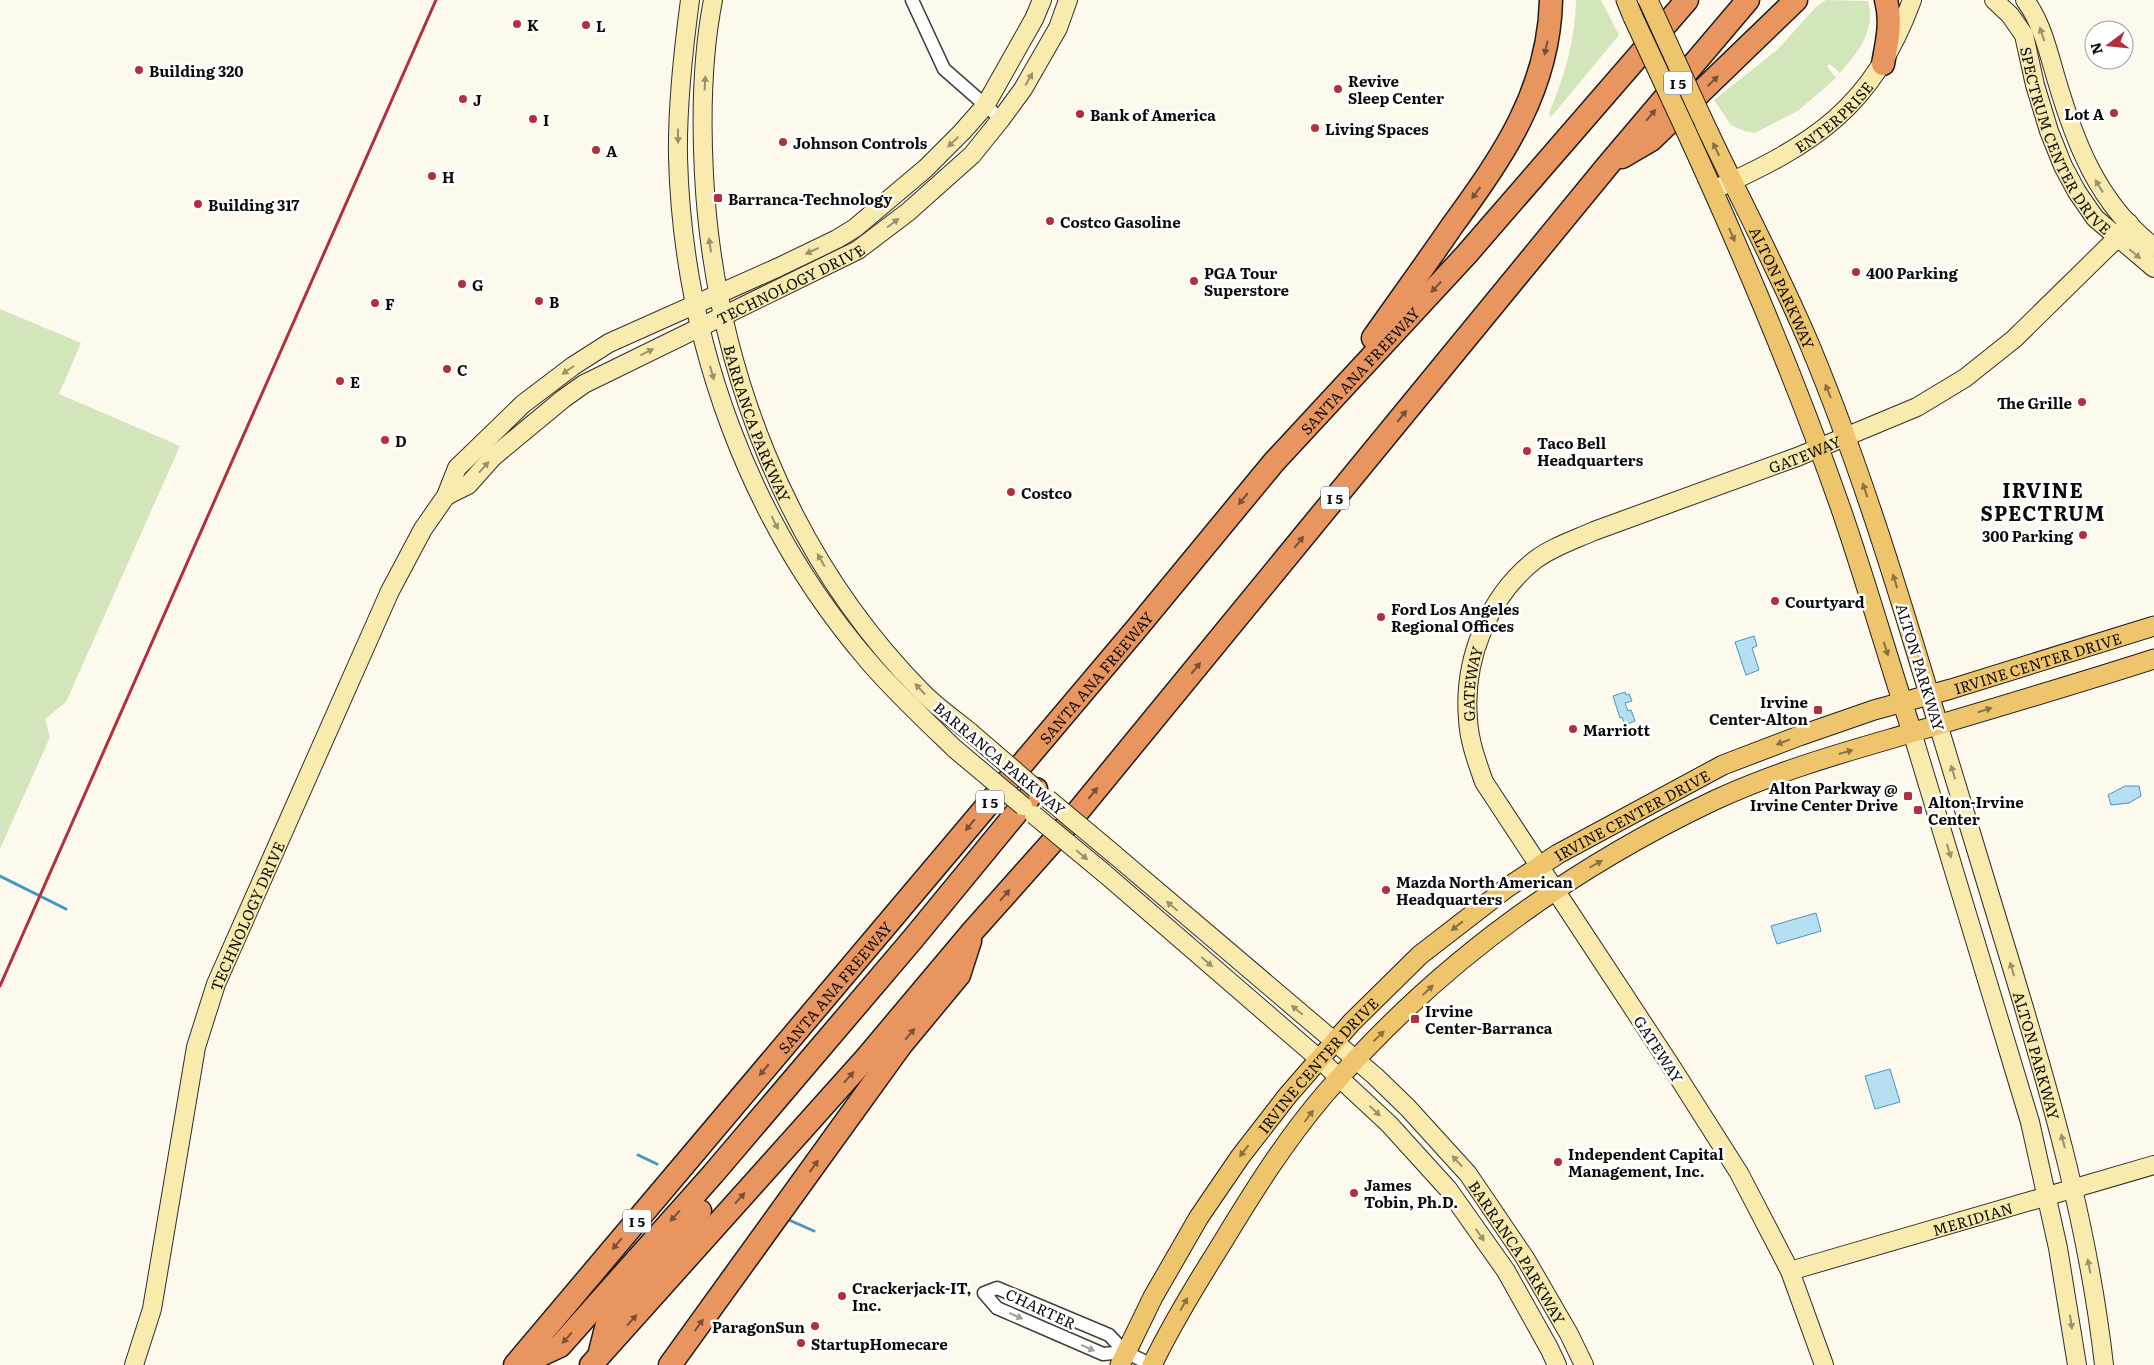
<svg xmlns="http://www.w3.org/2000/svg" width="2154" height="1365" font-family="Literata,serif">
<style>
.green{fill:#d3e5ba}
.water{fill:#b6dff1;stroke:#4398c2}
.lines{fill:none;stroke-linecap:round;stroke-linejoin:round}
.stream{stroke:#4398c2;stroke-width:3}
.street-casing{stroke:#3f3f3f;stroke-width:15}
.secondary-casing{stroke:#2e2e2e;stroke-width:20}
.primary-casing{stroke:#1d1d1d;stroke-width:21}
.highway-casing{stroke:#1d1d1d;stroke-width:25}
.street{stroke:#fff;stroke-width:12}
.secondary{stroke:#f8ebad;stroke-width:18}
.primary{stroke:#eec56d;stroke-width:19}
.highway{stroke:#e99560;stroke-width:22}
.rail{stroke:#b1303f;stroke-width:3}
.secondary-bridge-casing{stroke:#2e2e2e;stroke-width:20;stroke-linecap:butt}
.primary-bridge-casing{stroke:#1d1d1d;stroke-width:21;stroke-linecap:butt}
.secondary-bridge{stroke:#f8ebad;stroke-width:18}
.primary-bridge{stroke:#eec56d;stroke-width:19}
.oneway{fill:#9a926d}
.oneway2{fill:#7a5036}
.oneway3{fill:#887241}
.oneway4{fill:#9e9e9e}
.poi-dot{fill:#b1303f;stroke:#fff;stroke-width:2}
.labels{text-anchor:middle;dominant-baseline:central;stroke-width:5;stroke-linejoin:round;paint-order:stroke}
.shield{fill:#fff;stroke:#555;stroke-width:1}
.shield-label{font-size:14px;font-weight:bold;fill:#0c0c0c}
.poi-label{font-size:15px;font-weight:bold;fill:#0c0c0c;stroke:#fff;text-anchor:start}
.street-label{font-size:15px;fill:#0c0c0c;stroke:#fff}
.district-label{font-size:20px;font-weight:bold;letter-spacing:1px;fill:#0c0c0c;stroke:#fff}
</style>
<rect width="100%" height="100%" fill="#fef9ed"/>
<path class="green" d="M1576 0H1601L1619 35 1551 117 1549 113C1565 76 1575 40 1576 0Z
M1826 0 1868 1C1876 31 1858 52 1840 73L1830 64 1827 66 1836 78 1799 110 1755 133 1744 131 1731 125 1714 100 1777 50 1816 7Z
M0 309 81 343 59 394 180 446 66 702 45 719 50 737 0 849Z"/>
<path class="water" d="M1754 636 1757 646 1752 648 1759 670 1746 675 1735 642Z
M1625 692 1626 695 1629 694 1632 701 1625 703 1628 711 1631 710 1635 721 1625 725 1622 717 1620 718 1613 696Z
M2125 786H2139L2141 796 2129 803 2111 805 2108 795Z
M1816 913 1821 931 1777 944 1771 926Z
M1890 1069 1900 1102 1875 1109 1865 1076Z"/>
<g class="lines">
<path class="stream" d="M0 876 66 909
M638 1155 657 1164
M789 1220 814 1231"/>
<g class="street-casing">
<path id="street" d="M912 0 944 69 1001 119
M1125 1352 1103 1354 997 1308 984 1293 997 1288 1109 1335 1125 1352 1152 1365"/>
</g>
<g class="secondary-casing">
<g id="secondary">
<path d="M690 0C683 52 677 105 678 158 683 341 749 523 870 663 896 693 926 721 955 749"/>
<path id="s1" d="M713 0C702 56 701 117 704 175 714 365 787 556 923 693 937 707 954 719 970 732"/>
<path id="s2" d="M1994 0 2010 15 2024 35 2035 85 2049 131 2063 166 2077 192 2095 218 2154 268"/>
<path d="M2025 0C2042 23 2048 51 2056 78 2075 143 2098 204 2154 247"/>
<path id="s3" d="M1713 190C1815 144 1872 108 1912 0"/>
<path id="s4" d="M446 496 468 485 493 457 563 399 584 384 858 250 908 212 972 155 1001 119 1023 89 1058 28 1068 0"/>
<path id="s5" d="M1938 724C1963 806 1988 889 2013 971 2052 1100 2089 1230 2104 1365"/>
<path d="M1912 732 2030 1122 2058 1248 2077 1365"/>
<path id="s6" d="M1115 855 1375 1076 1408 1108 1468 1174 1525 1258 1569 1334 1584 1365"/>
<path d="M1104 873 1318 1058 1389 1124 1448 1189 1506 1271 1549 1348 1557 1365"/>
<path id="s7" d="M1790 1271 2154 1165"/>
<path id="s8" d="M134 1365 152 1309 196 1047 216 984 390 591 423 529 446 496 457 468 523 404 573 366 609 343 779 267 837 239 855 228 925 169 962 132 985 106 1034 19 1042 0"/>
<path id="s9" d="M1824 1365 1790 1271 1739 1173 1673 1069 1484 782C1477 762 1469 741 1468 719 1463 660 1488 597 1535 560 1552 547 1574 540 1594 531L1797 457 1917 407 1965 378 2014 339 2117 238 2129 223"/>
</g>
</g>
<g class="primary-casing">
<g id="primary">
<path d="M1626 0 1633 17"/>
<path id="s10" d="M1701 116C1737 194 1778 269 1811 348 1862 471 1900 597 1938 724"/>
<path d="M1686 131C1743 255 1797 383 1842 512 1867 585 1888 659 1912 732"/>
<path id="s11" d="M1120 1365 1153 1297 1199 1217 1240 1157 1288 1095 1351 1023 1420 955 1508 887 1558 854 1723 765 1799 736 1874 710 1951 689 2154 626"/>
<path d="M1152 1365C1172 1324 1195 1286 1219 1248 1251 1195 1284 1142 1324 1095 1432 969 1565 871 1715 800 1771 774 1831 756 1890 739 1978 713 2067 687 2154 659"/>
</g>
</g>
<g class="highway-casing">
<g id="highway">
<path d="M1883 64C1887 42 1892 22 1886 0"/>
<path d="M1622 157 1651 140 1796 0"/>
<path d="M1373 338C1399 301 1426 264 1452 226 1503 156 1549 90 1551 0"/>
<path d="M600 1352 608 1320 700 1211"/>
<path d="M521 1364 560 1346 713 1174 912 940 1036 789"/>
<path id="s12" d="M515 1365 1137 628 1274 462 1466 255 1687 0"/>
<path d="M591 1365 867 1057 972 932 1062 831 1608 165 1748 0"/>
<path d="M670 1365 901 1045 959 975 970 941"/>
</g>
</g>
<use href="#street" class="street"/>
<use href="#secondary" class="secondary"/>
<use href="#primary" class="primary"/>
<use href="#highway" class="highway"/>
<path class="rail" d="M0 986 436 0"/>
<g class="secondary-bridge-casing">
<path id="secondary-bridge" d="M970 732 1036 789
M955 749 1023 806
M1048 799 1115 855
M1034 815 1104 873"/>
</g>
<g class="primary-bridge-casing">
<path id="primary-bridge" d="M1648 0 1701 116
M1633 17 1686 131"/>
</g>
<use href="#secondary-bridge" class="secondary-bridge"/>
<use href="#primary-bridge" class="primary-bridge"/>
</g>
<defs><path id="oneway-solid" d="M-6-.8H1V-3.2L6.5 0L1 3.2V.8H-6Z" transform="scale(1.25)"/></defs>
<g class="oneway">
<use href="#oneway-solid" transform="translate(2042 34) rotate(-109)"/>
<use href="#oneway-solid" transform="translate(1029 79) rotate(-60)"/>
<use href="#oneway-solid" transform="translate(705 83) rotate(-87)"/>
<use href="#oneway-solid" transform="translate(678 136) rotate(90)"/>
<use href="#oneway-solid" transform="translate(953 142) rotate(136)"/>
<use href="#oneway-solid" transform="translate(2099 186) rotate(-122)"/>
<use href="#oneway-solid" transform="translate(893 223) rotate(-37)"/>
<use href="#oneway-solid" transform="translate(710 245) rotate(-98)"/>
<use href="#oneway-solid" transform="translate(812 251) rotate(155)"/>
<use href="#oneway-solid" transform="translate(2135 254) rotate(40)"/>
<use href="#oneway-solid" transform="translate(647 352) rotate(-26)"/>
<use href="#oneway-solid" transform="translate(568 370) rotate(145)"/>
<use href="#oneway-solid" transform="translate(712 373) rotate(74)"/>
<use href="#oneway-solid" transform="translate(484 467) rotate(-48)"/>
<use href="#oneway-solid" transform="translate(775 523) rotate(63)"/>
<use href="#oneway-solid" transform="translate(821 560) rotate(-120)"/>
<use href="#oneway-solid" transform="translate(920 689) rotate(-133)"/>
<use href="#oneway-solid" transform="translate(1953 772) rotate(-107)"/>
<use href="#oneway-solid" transform="translate(1949 851) rotate(73)"/>
<use href="#oneway-solid" transform="translate(1082 855) rotate(40)"/>
<use href="#oneway-solid" transform="translate(1172 906) rotate(-140)"/>
<use href="#oneway-solid" transform="translate(1207 962) rotate(41)"/>
<use href="#oneway-solid" transform="translate(2012 969) rotate(-107)"/>
<use href="#oneway-solid" transform="translate(1297 1010) rotate(-140)"/>
<use href="#oneway-solid" transform="translate(1375 1111) rotate(43)"/>
<use href="#oneway-solid" transform="translate(2063 1141) rotate(-105)"/>
<use href="#oneway-solid" transform="translate(1457 1161) rotate(-133)"/>
<use href="#oneway-solid" transform="translate(1480 1235) rotate(55)"/>
<use href="#oneway-solid" transform="translate(2089 1266) rotate(-101)"/>
<use href="#oneway-solid" transform="translate(2071 1322) rotate(82)"/>
</g>
<g class="oneway2">
<use href="#oneway-solid" transform="translate(1546 48) rotate(102)"/>
<use href="#oneway-solid" transform="translate(1713 81) rotate(-44)"/>
<use href="#oneway-solid" transform="translate(1651 115) rotate(-50)"/>
<use href="#oneway-solid" transform="translate(1476 193) rotate(126)"/>
<use href="#oneway-solid" transform="translate(1436 287) rotate(133)"/>
<use href="#oneway-solid" transform="translate(1402 416) rotate(-51)"/>
<use href="#oneway-solid" transform="translate(1243 499) rotate(130)"/>
<use href="#oneway-solid" transform="translate(1299 542) rotate(-51)"/>
<use href="#oneway-solid" transform="translate(1196 668) rotate(-51)"/>
<use href="#oneway-solid" transform="translate(1093 793) rotate(-51)"/>
<use href="#oneway-solid" transform="translate(970 825) rotate(130)"/>
<use href="#oneway-solid" transform="translate(1005 895) rotate(-49)"/>
<use href="#oneway-solid" transform="translate(910 1034) rotate(-50)"/>
<use href="#oneway-solid" transform="translate(764 1070) rotate(130)"/>
<use href="#oneway-solid" transform="translate(849 1077) rotate(-48)"/>
<use href="#oneway-solid" transform="translate(814 1166) rotate(-54)"/>
<use href="#oneway-solid" transform="translate(740 1198) rotate(-48)"/>
<use href="#oneway-solid" transform="translate(675 1216) rotate(132)"/>
<use href="#oneway-solid" transform="translate(617 1244) rotate(130)"/>
<use href="#oneway-solid" transform="translate(632 1320) rotate(-48)"/>
<use href="#oneway-solid" transform="translate(699 1325) rotate(-54)"/>
<use href="#oneway-solid" transform="translate(567 1338) rotate(132)"/>
</g>
<g class="oneway3">
<use href="#oneway-solid" transform="translate(1716 149) rotate(-115)"/>
<use href="#oneway-solid" transform="translate(1732 235) rotate(67)"/>
<use href="#oneway-solid" transform="translate(1828 391) rotate(-112)"/>
<use href="#oneway-solid" transform="translate(1865 490) rotate(-109)"/>
<use href="#oneway-solid" transform="translate(1895 581) rotate(-107)"/>
<use href="#oneway-solid" transform="translate(1886 649) rotate(72)"/>
<use href="#oneway-solid" transform="translate(1985 710) rotate(-17)"/>
<use href="#oneway-solid" transform="translate(1783 742) rotate(159)"/>
<use href="#oneway-solid" transform="translate(1846 752) rotate(-16)"/>
<use href="#oneway-solid" transform="translate(1596 864) rotate(-29)"/>
<use href="#oneway-solid" transform="translate(1457 926) rotate(142)"/>
<use href="#oneway-solid" transform="translate(1428 990) rotate(-43)"/>
<use href="#oneway-solid" transform="translate(1379 1036) rotate(-44)"/>
<use href="#oneway-solid" transform="translate(1309 1116) rotate(-53)"/>
<use href="#oneway-solid" transform="translate(1244 1151) rotate(128)"/>
<use href="#oneway-solid" transform="translate(1184 1304) rotate(-61)"/>
</g>
<g class="oneway4">
<use href="#oneway-solid" transform="translate(1016 1316) rotate(24)"/>
<use href="#oneway-solid" transform="translate(1088 1348) rotate(24)"/>
</g>
<g class="poi-dot">
<circle cx="517" cy="24" r="5"/>
<circle cx="586" cy="25" r="5"/>
<circle cx="139" cy="70" r="5"/>
<circle cx="1338" cy="89" r="5"/>
<circle cx="463" cy="99" r="5"/>
<circle cx="2114" cy="113" r="5"/>
<circle cx="1080" cy="114" r="5"/>
<circle cx="533" cy="119" r="5"/>
<circle cx="1315" cy="128" r="5"/>
<circle cx="783" cy="142" r="5"/>
<circle cx="596" cy="150" r="5"/>
<circle cx="432" cy="176" r="5"/>
<rect x="713" y="193" width="10" height="10" rx="2.5"/>
<circle cx="198" cy="204" r="5"/>
<circle cx="1050" cy="221" r="5"/>
<circle cx="1856" cy="272" r="5"/>
<circle cx="1194" cy="281" r="5"/>
<circle cx="462" cy="284" r="5"/>
<circle cx="539" cy="301" r="5"/>
<circle cx="375" cy="303" r="5"/>
<circle cx="447" cy="369" r="5"/>
<circle cx="340" cy="381" r="5"/>
<circle cx="2082" cy="402" r="5"/>
<circle cx="385" cy="440" r="5"/>
<circle cx="1527" cy="451" r="5"/>
<circle cx="1011" cy="492" r="5"/>
<circle cx="2083" cy="535" r="5"/>
<circle cx="1775" cy="601" r="5"/>
<circle cx="1381" cy="617" r="5"/>
<rect x="1813" y="705" width="10" height="10" rx="2.5"/>
<circle cx="1573" cy="729" r="5"/>
<rect x="1903" y="791" width="10" height="10" rx="2.5"/>
<rect x="1913" y="805" width="10" height="10" rx="2.5"/>
<circle cx="1386" cy="890" r="5"/>
<rect x="1410" y="1014" width="10" height="10" rx="2.5"/>
<circle cx="1558" cy="1162" r="5"/>
<circle cx="1354" cy="1193" r="5"/>
<circle cx="842" cy="1296" r="5"/>
<circle cx="815" cy="1326" r="5"/>
<circle cx="801" cy="1343" r="5"/>
</g>
<g class="labels">
<g class="shield">
<rect x="1664" y="71.5" width="28" height="23" rx="4"/>
<rect x="1321" y="486.5" width="28" height="23" rx="4"/>
<rect x="976" y="790.5" width="28" height="23" rx="4"/>
<rect x="623" y="1209.5" width="28" height="23" rx="4"/>
</g>
<g class="shield-label">
<text x="1678" y="83">I 5</text>
<text x="1335" y="498">I 5</text>
<text x="990" y="802">I 5</text>
<text x="637" y="1221">I 5</text>
</g>
<g class="poi-label">
<text x="527" y="24">K</text>
<text x="596" y="25">L</text>
<text x="149" y="70">Building 320</text>
<text x="1348" y="80">Revive<tspan x="1348" dy="17">Sleep Center</tspan></text>
<text x="473" y="99">J</text>
<text x="2104" y="113" text-anchor="end">Lot A</text>
<text x="1090" y="114">Bank of America</text>
<text x="543" y="119">I</text>
<text x="1325" y="128">Living Spaces</text>
<text x="793" y="142">Johnson Controls</text>
<text x="606" y="150">A</text>
<text x="442" y="176">H</text>
<text x="728" y="198">Barranca-Technology</text>
<text x="208" y="204">Building 317</text>
<text x="1060" y="221">Costco Gasoline</text>
<text x="1204" y="272">PGA Tour<tspan x="1204" dy="17">Superstore</tspan></text>
<text x="1866" y="272">400 Parking</text>
<text x="472" y="284">G</text>
<text x="549" y="301">B</text>
<text x="385" y="303">F</text>
<text x="457" y="369">C</text>
<text x="350" y="381">E</text>
<text x="2072" y="402" text-anchor="end">The Grille</text>
<text x="395" y="440">D</text>
<text x="1537" y="442">Taco Bell<tspan x="1537" dy="17">Headquarters</tspan></text>
<text x="1021" y="492">Costco</text>
<text x="2073" y="535" text-anchor="end">300 Parking</text>
<text x="1785" y="601">Courtyard</text>
<text x="1391" y="608">Ford Los Angeles<tspan x="1391" dy="17">Regional Offices</tspan></text>
<text x="1808" y="701" text-anchor="end">Irvine<tspan x="1808" dy="17">Center-Alton</tspan></text>
<text x="1583" y="729">Marriott</text>
<text x="1898" y="787" text-anchor="end">Alton Parkway @<tspan x="1898" dy="17">Irvine Center Drive</tspan></text>
<text x="1928" y="801">Alton-Irvine<tspan x="1928" dy="17">Center</tspan></text>
<text x="1396" y="881">Mazda North American<tspan x="1396" dy="17">Headquarters</tspan></text>
<text x="1425" y="1010">Irvine<tspan x="1425" dy="17">Center-Barranca</tspan></text>
<text x="1568" y="1153">Independent Capital<tspan x="1568" dy="17">Management, Inc.</tspan></text>
<text x="1364" y="1184">James<tspan x="1364" dy="17">Tobin, Ph.D.</tspan></text>
<text x="852" y="1287">Crackerjack-IT,<tspan x="852" dy="17">Inc.</tspan></text>
<text x="805" y="1326" text-anchor="end">ParagonSun</text>
<text x="811" y="1343">StartupHomecare</text>
</g>
<g class="street-label">
<text stroke="none"><textPath href="#s3" startOffset="142">ENTERPRISE</textPath></text>
<text stroke="none"><textPath href="#s2" startOffset="161">SPECTRUM CENTER DRIVE</textPath></text>
<text stroke="none"><textPath href="#s4" startOffset="408">TECHNOLOGY DRIVE</textPath></text>
<text stroke="none"><textPath href="#s10" startOffset="190">ALTON PARKWAY</textPath></text>
<text stroke="none"><textPath href="#s12" startOffset="1305">SANTA ANA FREEWAY</textPath></text>
<text stroke="none"><textPath href="#s1" startOffset="431">BARRANCA PARKWAY</textPath></text>
<text stroke="none"><textPath href="#s9" startOffset="1212">GATEWAY</textPath></text>
<text stroke="none"><textPath href="#s11" startOffset="1201">IRVINE CENTER DRIVE</textPath></text>
<text transform="translate(1921 667) rotate(73)">ALTON PARKWAY</text>
<text stroke="none"><textPath href="#s12" startOffset="900">SANTA ANA FREEWAY</textPath></text>
<text stroke="none"><textPath href="#s9" startOffset="778">GATEWAY</textPath></text>
<text transform="translate(1000 758) rotate(40)">BARRANCA PARKWAY</text>
<text stroke="none"><textPath href="#s11" startOffset="766">IRVINE CENTER DRIVE</textPath></text>
<text stroke="none"><textPath href="#s8" startOffset="465">TECHNOLOGY DRIVE</textPath></text>
<text stroke="none"><textPath href="#s12" startOffset="495">SANTA ANA FREEWAY</textPath></text>
<text transform="translate(1659 1049) rotate(57)">GATEWAY</text>
<text stroke="none"><textPath href="#s5" startOffset="346">ALTON PARKWAY</textPath></text>
<text stroke="none"><textPath href="#s11" startOffset="361">IRVINE CENTER DRIVE</textPath></text>
<text stroke="none"><textPath href="#s7" startOffset="190">MERIDIAN</textPath></text>
<text stroke="none"><textPath href="#s6" startOffset="569">BARRANCA PARKWAY</textPath></text>
<text transform="translate(1041 1308) rotate(25)">CHARTER</text>
</g>
<g class="district-label">
<text x="2043" y="489">IRVINE<tspan x="2043" dy="23">SPECTRUM</tspan></text>
</g>
</g>
<g transform="translate(2109 45) rotate(254)"><circle r="24" fill="#ffffff" stroke="#9e9e9e"/>
<path d="M0-4L9 19L0 12L-9 19Z" fill="#b1303f"/>
<text y="-8" font-size="14" font-weight="bold" text-anchor="middle" fill="#0c0c0c">N</text>
</g>
</svg>
